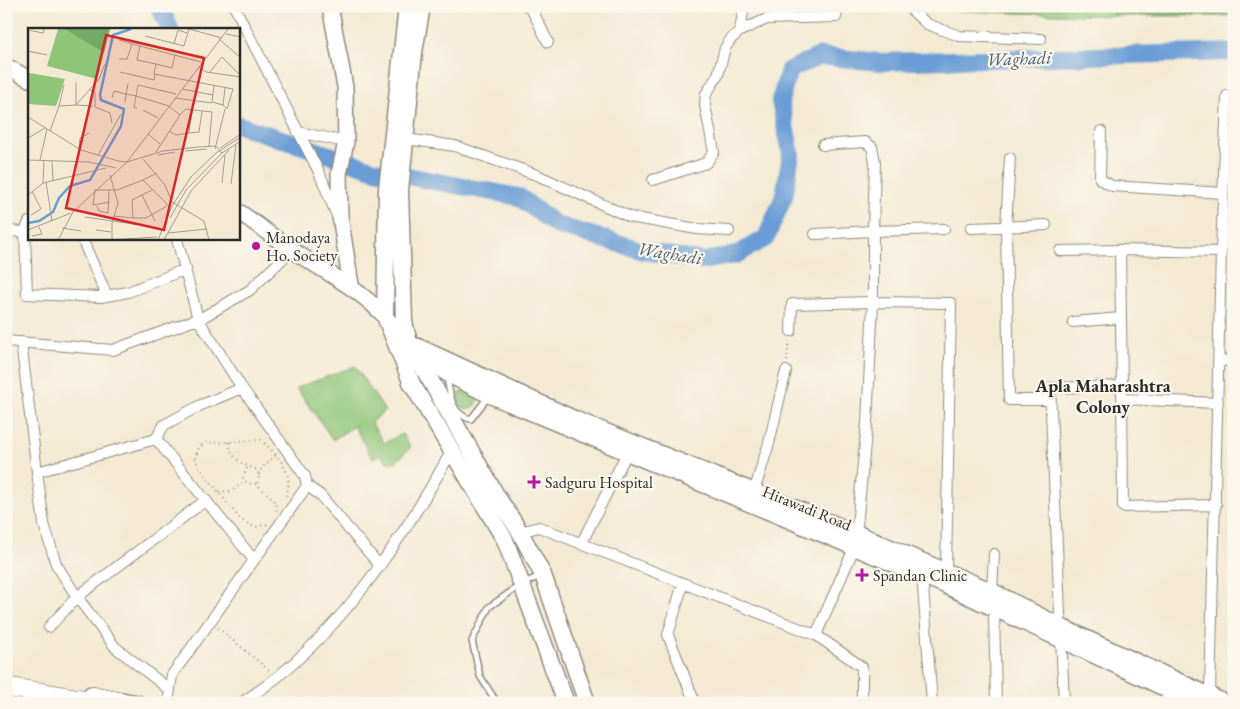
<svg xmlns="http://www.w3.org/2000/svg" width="1240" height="709" font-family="'EB Garamond',serif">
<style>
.green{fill:#8ec577;stroke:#5c7851}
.forest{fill:#72aa68;stroke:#4e6a4a}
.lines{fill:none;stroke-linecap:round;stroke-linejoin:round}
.river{stroke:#6a9dd5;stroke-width:18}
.lane-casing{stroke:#908a7f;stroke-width:8}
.street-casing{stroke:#908a7f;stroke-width:12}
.secondary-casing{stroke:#908a7f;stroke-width:18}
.primary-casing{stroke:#908a7f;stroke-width:19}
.highway-casing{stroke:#908a7f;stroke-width:21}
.path{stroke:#908a7f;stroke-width:2;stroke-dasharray:1 4;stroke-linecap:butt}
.lane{stroke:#fff;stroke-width:5}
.street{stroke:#fff;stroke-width:10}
.secondary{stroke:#fff;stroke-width:15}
.primary{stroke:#fff;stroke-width:16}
.highway{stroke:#fff;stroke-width:19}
.poi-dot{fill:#b5179e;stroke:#fbf7ec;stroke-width:2}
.labels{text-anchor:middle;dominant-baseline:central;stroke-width:4.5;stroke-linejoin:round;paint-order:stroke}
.poi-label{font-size:16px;fill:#2b2b2b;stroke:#fbf7ec;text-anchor:start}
.street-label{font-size:16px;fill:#2b2b2b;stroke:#fbf7ec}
.water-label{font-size:18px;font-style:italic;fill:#44596f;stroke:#fbf7ec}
.neighbourhood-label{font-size:18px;font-weight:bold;fill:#2b2b2b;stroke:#fbf7ec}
.inset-river{fill:none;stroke:#6a9dd5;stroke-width:2.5}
.inset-road{fill:none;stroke:#a49e90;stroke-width:1}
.view{fill:#d62828;fill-opacity:0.15;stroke:#d62828;stroke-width:2.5}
.inset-edge{fill:none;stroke:#2b2b2b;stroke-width:2.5}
</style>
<rect width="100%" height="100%" fill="#fbf7ec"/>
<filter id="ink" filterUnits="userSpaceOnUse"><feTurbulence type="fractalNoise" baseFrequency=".02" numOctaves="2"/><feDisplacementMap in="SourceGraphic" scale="10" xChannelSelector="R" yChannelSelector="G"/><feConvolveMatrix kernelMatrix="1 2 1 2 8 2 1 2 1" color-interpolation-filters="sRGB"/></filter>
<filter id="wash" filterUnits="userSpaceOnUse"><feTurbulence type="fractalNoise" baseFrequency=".0096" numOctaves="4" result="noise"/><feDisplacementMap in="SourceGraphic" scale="20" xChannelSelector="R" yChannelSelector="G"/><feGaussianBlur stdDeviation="1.12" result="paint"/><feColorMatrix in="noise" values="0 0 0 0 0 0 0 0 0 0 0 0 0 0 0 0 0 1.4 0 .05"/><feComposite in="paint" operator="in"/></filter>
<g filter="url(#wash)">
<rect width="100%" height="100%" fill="#f4ead3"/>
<path class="green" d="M928 6H1116L1112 16 928 10Z
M355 366 385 411 371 422 384 443 402 434 411 447 397 461 388 463 381 455 372 458 354 426 333 440 296 388Z
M458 399a10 10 0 1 1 20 0a10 10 0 1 1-20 0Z"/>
<path class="forest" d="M1116 6H1234V16H1112Z"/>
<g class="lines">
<path class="river" d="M159 6 170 29
M239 125 375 170 519 197 556 225 644 251 703 261 736 255 766 238 784 196 791 154 780 101 789 70 820 56 879 62 1234 52"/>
</g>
</g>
<g filter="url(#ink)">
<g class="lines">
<g class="lane-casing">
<path id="lane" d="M447 377C450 394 451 415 471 419L488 397
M497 703 480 676 472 641 489 607 522 584 540 576"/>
</g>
<g class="street-casing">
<path id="street" d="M234 6 319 172 337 216
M527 6 532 10 548 42
M907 6 927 24 959 36 1041 39
M740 31 744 6
M1101 131 1100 179 1112 186 1223 193
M298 132 346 142
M406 139 455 146 537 175 630 217 697 229 729 231
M1010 158 1006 227 1009 400H1051
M653 180 706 163 714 152 705 105 706 94 718 75 725 48 731 39 740 31 767 19 836 17 838 6
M29 222 25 232 27 294 101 297 128 292 186 269
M971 228 1046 225
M944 229 873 231V302L951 303 946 572
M6 231 25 232
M815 234 873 231 875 162 872 147 865 142 823 145
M82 239 107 296
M1060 251 1120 250
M1221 252 1227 96
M1073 322 1121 318
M6 341 113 350 203 317 250 290 292 250
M21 342 37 472
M1219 361 1234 360
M1122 386 1123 507 1216 505
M1122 399 1218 403
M156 439 164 425 201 405 242 388
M307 486 320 495 380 566
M754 492 769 443 786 371
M520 532 539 527 816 635 855 546 867 423 873 302 792 304 791 331
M581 544 629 449
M922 575 932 703
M683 583 668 635 695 703
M992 591 994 554
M994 608 996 703
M49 627 77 597 206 500
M816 635 862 667V703
M170 690 115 647 77 597 56 564 44 524 37 472 156 439 254 560
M168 703 172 675 307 486 305 476 242 388 198 319 177 239
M241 703C332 646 400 544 451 452
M1064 703 1050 388 1122 386 1120 250 1221 252 1210 695
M1164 703 1170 691"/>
</g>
<g class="secondary-casing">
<path id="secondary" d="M330 6 345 87 346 142 339 174 340 216 351 285
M6 66 29 79
M239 212C257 224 274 238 292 250 328 274 360 288 390 322
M417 346 575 419 857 533 992 591 1062 627 1226 703
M416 350C437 371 463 382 489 395L944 585 1196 703
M91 694 137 703"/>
</g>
<g class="primary-casing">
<path id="primary" d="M407 6 387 189 385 316 412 384 505 540 566 703
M422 6 414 52 400 190 404 322 409 343 496 495 520 532 543 575 587 703"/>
</g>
<g class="highway-casing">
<path id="highway" d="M6 687 104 703"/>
</g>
<path class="path" d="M787 361 789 341
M229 442C230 459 244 465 257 470L259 475 257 484C264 494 278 497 276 512
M247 468 243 478 247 483 257 484
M259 475 262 468 276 455
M219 492 232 491 245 481
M267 524 255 527 241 520 198 466 195 458 199 447 206 443 261 440C278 455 296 474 285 498
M218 628 270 671"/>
<use href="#lane" class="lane"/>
<use href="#street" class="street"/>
<use href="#secondary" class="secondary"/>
<use href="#primary" class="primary"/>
<use href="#highway" class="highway"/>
</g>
</g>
<g class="poi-dot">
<circle cx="256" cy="246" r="5"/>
<path d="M531.5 474.5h5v5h5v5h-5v5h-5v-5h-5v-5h5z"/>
<path d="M859.5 567.5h5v5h5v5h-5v5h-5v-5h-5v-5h5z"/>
</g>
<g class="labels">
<g class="poi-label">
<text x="266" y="237">Manodaya<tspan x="266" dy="18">Ho. Society</tspan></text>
<text x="545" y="482">Sadguru Hospital</text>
<text x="873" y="575">Spandan Clinic</text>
</g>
<g class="street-label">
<text transform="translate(807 508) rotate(22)">Hirawadi Road</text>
</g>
<g class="water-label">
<text transform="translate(1019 58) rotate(-2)">Waghadi</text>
<text transform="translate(670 253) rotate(9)">Waghadi</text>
</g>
<g class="neighbourhood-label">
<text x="1103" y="385">Apla Maharashtra<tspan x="1103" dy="21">Colony</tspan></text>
</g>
</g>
<g transform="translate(28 28)">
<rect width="212" height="212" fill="#f4ead3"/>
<path d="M30 1H36L76 25 69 51 19 38ZM1 45 37 51 28 78 0 76Z" fill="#8ec577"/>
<path d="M36 1H82L76 25Z" fill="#72aa68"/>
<path class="inset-river" d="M0 195 11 193 25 184 31 170 42 158 62 152 93 98 96 81 73 72 72 67 85 7 103 1"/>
<path class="inset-road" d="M0 2 15 5 16 1M198 6 213 9M117 8 156 18 161 1 194 10M191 11 213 30M91 12 112 18M146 16 150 2 159 5M0 23 19 27M91 31H99L104 16M173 34 112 18 109 32 128 36 126 46 205 61 199 81 195 77 197 60M128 36 144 40 147 27M171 39 178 44 213 49M92 44 126 52 127 46M181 45 194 29 213 48M48 54V77L65 78M100 56 98 66 108 68 110 57 148 66M186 58 184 74 195 77M154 61 185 67M62 62 67 64V79L82 85 84 95M84 70 86 63 98 66 97 74M147 70 184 75M31 78 36 57M109 80 106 79 108 68 141 78 152 87 128 124M115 82 130 90M164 82 161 105 171 104 174 83M152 87 158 81 184 84 181 118M0 89 53 122 90 133 99 134 135 123 170 119 188 118 194 125M22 103 31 78 48 77 71 51 77 36M141 103 148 107 161 105M120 106 132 116M0 110 17 100M51 120 52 110 61 105M192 120 213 106M187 121 197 81M157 123 179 121M194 125 213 113M70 127 93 86M130 127 147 124M115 131 137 157 144 174 176 193 181 212M0 132 61 134 88 140M12 132 19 101M24 133 25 153M82 147 90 175 84 195V212M115 152 129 145M18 154 24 193M15 155 16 133M194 155 197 127M203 156 208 117M66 162H89L115 152 142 179M124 162 104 172 105 190H118L139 178M67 163 65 177 82 174M0 167 15 155 78 140M114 167 127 193M69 178 71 183 80 185 81 162M3 187 13 181 4 163M86 188 105 190M57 189 119 198M142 190 158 162 194 125M34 200 53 203M0 202 43 185M68 202 83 204M140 205 179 201M4 208 14 206 11 199M30 212 45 184 99 134 200 1M81 212 129 209M130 212 144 178 163 149 188 125 213 109M136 212 163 163 201 122"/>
<path class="view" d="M78 7 176 30 136 202 38 180Z"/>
<rect width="212" height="212" class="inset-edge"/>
</g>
<rect width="1240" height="709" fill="none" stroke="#fbf7ec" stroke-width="25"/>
</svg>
